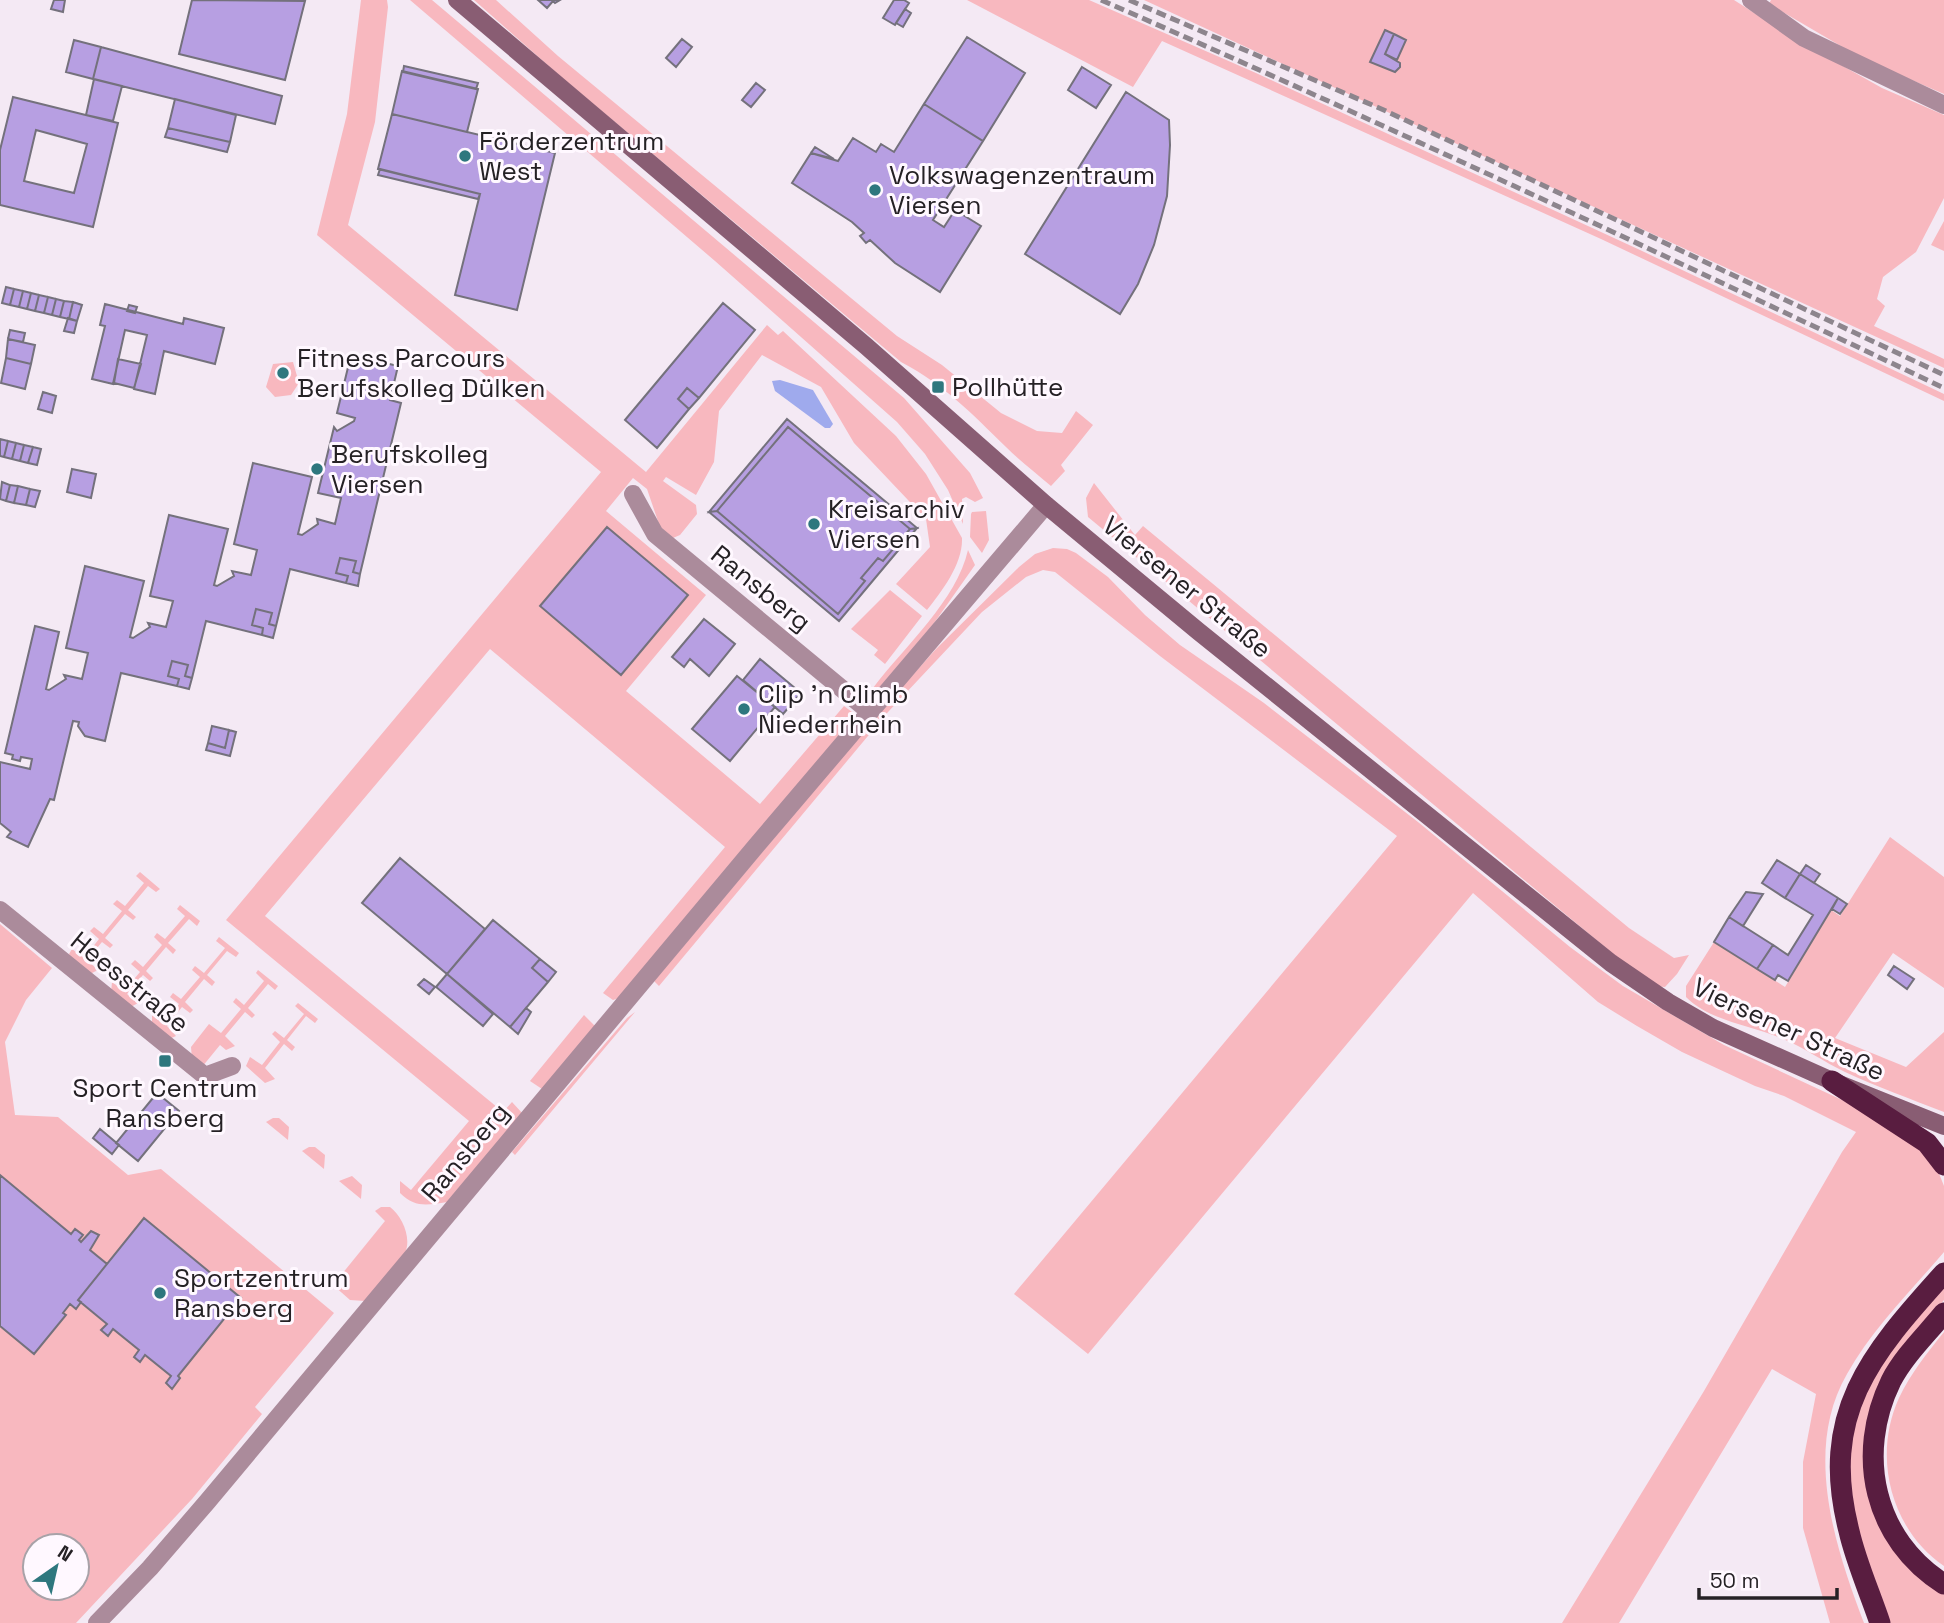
<svg xmlns="http://www.w3.org/2000/svg" width="1944" height="1623" font-family="'Space Grotesk',sans-serif">
<style>
.green{fill:#f8b8bf;fill-rule:evenodd}
.water{fill:#9faaed}
.building{fill:#b79fe2;stroke:#74717c;stroke-width:2;fill-rule:evenodd}
.lines{fill:none;stroke-linecap:round;stroke-linejoin:round}
.street{stroke:#ab8b9b;stroke-width:18}
.secondary{stroke:#895d73;stroke-width:18}
.highway{stroke:#591d40;stroke-width:21}
.rail{stroke:#8d858d;stroke-width:5;stroke-dasharray:10 5;stroke-linecap:butt}
.poi-dot{fill:#2e777e;stroke:#fff8ff;stroke-width:2.5}
.labels{text-anchor:middle;dominant-baseline:central;stroke-width:6;stroke-linejoin:round;paint-order:stroke}
.poi-label{font-size:26px;fill:#252125;stroke:#fff8ff;text-anchor:start}
.street-label{font-size:26px;fill:#252125;stroke:#fff8ff}
</style>
<rect width="100%" height="100%" fill="#f4e9f4"/>
<path class="green" d="M361 0H387L388 7 375 122 348 225 646 472 767 325 778 335 783 331 896 436 926 474 962 538C963 564 942 591 927 610L896 584 930 547 926 519 854 443 821 387 762 355 719 411 714 462 696 495 666 477 663 481 696 505 697 514 680 535 673 538 660 527 647 489 633 478 606 511 706 595 626 691 760 804 844 706 856 715 619 998 613 1000 603 993 725 847 490 649 265 916 503 1112 512 1102 523 1114 447 1202C427 1205 415 1208 400 1193V1181L411 1190 469 1121 226 920 601 472 317 235 347 114Z
M410 0H432L904 398 970 473 983 498 975 502 966 497 962 499 963 524 948 490 925 454 897 422 715 261Z
M474 0H496L558 56 897 336 942 365 1001 413 1037 431 1062 433 1076 411 1093 425 1061 465 1065 471 1051 486C1036 473 1020 461 1006 447 970 412 946 386 901 362L560 76Z
M967 0H1089L1256 73 1640 250 1944 394V401L1601 239 1162 41 1133 87Z
M1144 0H1734L1795 39 1882 88 1944 115V198L1916 252 1883 277 1877 299 1885 306 1874 326 1944 359V368Z
M1771 0H1944V94L1863 59 1769 4Z
M1944 221V251L1931 245Z
M293 362 299 383 291 395 275 397 266 387 273 364Z
M1094 483 1135 535 1143 526 1629 928 1674 958 1689 955 1677 974 1665 987 1655 986 1642 978 1088 517 1086 498Z
M986 511 989 540 982 553 970 537 971 514 972 512Z
M1053 548 1067 549 1076 553 1108 577 1145 615 1180 645 1264 703 1418 822 1570 947 1623 986 1724 1045 1868 1112 1920 1148 1938 1171 1944 1186V1252C1911 1291 1872 1329 1847 1374 1803 1450 1835 1547 1864 1623H1830L1803 1528V1462L1816 1394 1772 1369 1619 1623H1562L1704 1391 1842 1152 1856 1132 1784 1096 1755 1086 1682 1052 1637 1026 1598 1002 1473 893 1088 1354 1014 1294 1397 836 1160 656 1055 572 1043 570 1026 577 982 612 888 712 659 986 654 981 883 708 936 649 1019 567 1035 554Z
M968 550 975 565 932 626 874 694 871 692 873 688C904 647 957 600 968 550Z
M890 590 922 616 885 664 874 655 878 650 851 629Z
M1890 837 1944 877V988L1893 953 1835 1038 1906 1067 1944 1032V1112C1911 1099 1877 1087 1845 1072 1824 1062 1805 1048 1783 1039 1752 1025 1711 1022 1686 997V986L1714 942 1785 987 1831 910 1840 916Z
M140 872 160 889 156 892 148 886 128 910 136 917 133 920 125 914 105 938 113 945 110 948 102 942 87 960 98 970 90 974 72 960 69 954 72 949 84 958 99 939 90 931 94 927 103 934 122 911 113 904 117 900 125 906 144 883 136 876Z
M180 905 200 921 197 926 189 919 168 943 176 950 173 954 166 947 146 971 153 978 150 981 143 975 127 994 138 1003 129 1008 111 993 112 982 124 991 140 972 131 964 135 960 143 967 162 945 154 937 157 933 165 939 185 916 177 909Z
M0 924 52 968 26 1000 5 1042 15 1115 58 1117 128 1175 161 1169 334 1313 255 1407 262 1414 192 1499 76 1623H0ZM35 1546H77V1588H35Z
M219 937 239 953 236 957 227 951 207 975 215 982 212 986 204 979 185 1002 193 1010 190 1013 182 1007 167 1026 176 1036 167 1040 152 1027V1015L163 1024 179 1004 170 997 173 993 181 999 200 977 192 970 195 966 204 973 225 948 216 941Z
M258 970 278 986 275 990 268 984 248 1008 255 1015 252 1018 245 1012 225 1036 235 1046 226 1050 220 1045 202 1067 192 1059 191 1047 209 1024 221 1033 241 1009 233 1002 236 998 244 1005 264 981 256 973Z
M298 1003 318 1019 315 1023 306 1016 287 1040 295 1047 292 1051 284 1044 265 1068 275 1079 265 1083 246 1066 250 1057 262 1065 280 1042 272 1034 275 1031 284 1038 304 1014 295 1006Z
M635 1012 515 1155 512 1152 627 1018Z
M584 1015 595 1026 542 1089 530 1081Z
M273 1118H279L289 1127 288 1140 266 1122Z
M309 1147H315L325 1155 324 1169 302 1151Z
M352 1176 362 1185 361 1199 339 1181Z
M381 1207H390C402 1216 412 1238 405 1253 399 1266 375 1289 365 1301L350 1300 333 1285 385 1221 375 1211Z
M1944 1281V1300L1901 1353 1867 1478 1944 1592V1623H1887L1852 1524 1845 1460 1851 1416 1877 1363Z
M1944 1332V1566C1891 1530 1872 1457 1899 1398 1911 1373 1927 1353 1944 1332Z"/>
<path class="water" d="M780 380 813 390 833 424 830 428H825L775 391 772 381Z"/>
<path class="building" d="M54 0H65L63 12 51 9Z
M192 0 305 1 285 80 179 54Z
M538 0H560L555 3 553 1 547 8Z
M894 0H904L909 3 895 25 883 18Z
M905 9 911 13 903 27 896 23Z
M1385 30 1394 34 1385 54 1400 63V67L1395 72 1370 62Z
M1394 34 1406 40 1397 60 1385 54Z
M967 37 1025 73 983 141 924 104Z
M682 39 692 47 676 67 666 58Z
M74 40 101 47 93 79 66 72Z
M101 47 282 96 275 124 93 79Z
M404 66 478 83 476 89 403 72Z
M1082 67 1111 85 1096 108 1068 90Z
M402 71 478 89 467 132 392 114Z
M94 79 122 86 113 121 86 115Z
M756 83 765 90 751 107 742 100Z
M1126 92 1169 120 1170 145 1167 196 1154 245 1138 284 1120 314 1025 254Z
M13 97 118 123 93 227 0 205V150ZM36 130 87 144 74 193 24 181Z
M175 99 236 115 230 142 168 128Z
M924 104 983 141 933 220 944 227 955 210 981 226 940 292 895 263 870 240 866 243 860 236 864 233 852 222 792 183 811 153 838 161 853 138 876 152 881 144 894 152Z
M392 114 555 153 517 310 455 295 480 194 378 169Z
M168 128 230 142 227 152 165 137Z
M815 147 834 159 811 153Z
M380 169 480 194 478 199 378 175Z
M6 287 14 289 10 305 2 303Z
M14 289 23 291 19 307 10 305Z
M23 291 31 293 27 309 19 307Z
M31 293 39 295 35 311 27 309Z
M39 295 48 297 44 313 35 311Z
M48 297 56 299 52 315 44 313Z
M56 299 64 301 60 317 52 315Z
M64 301 73 302 69 319 60 317Z
M73 302 82 305 77 321 69 319Z
M723 303 755 330 699 398 687 388 678 399 689 409 657 448 625 420Z
M105 304 183 324 184 318 224 328 215 364 164 351 155 394 134 389 147 335 125 330 113 384 92 379 105 326 100 325Z
M129 305 137 307 135 313 127 311Z
M68 318 77 321 74 333 64 331Z
M10 330 25 333 23 342 8 339Z
M8 339 35 345 31 364 6 358Z
M351 355 398 366 390 400 401 403 360 574 353 572 356 561 340 558 336 573 348 576 346 583 290 569 276 626 269 624 272 613 256 609 252 625 263 628 262 635 206 621 192 678 185 676 188 665 172 661 168 676 179 679 177 686 121 673 105 741 85 736 78 726 79 722 73 721 54 800 50 799 28 847 7 837 11 832 0 823V762L30 769 32 759 21 757 20 761 12 759 13 755 5 753 35 626 59 632 46 689 49 690 66 679 64 675 82 679 88 653 66 648 85 566 144 581 130 637 133 638 150 627 148 623 166 627 173 601 150 596 169 515 228 529 214 585 217 586 234 576 232 571 251 575 257 550 234 544 253 463 312 477 298 534 302 535 318 524 317 519 335 524 341 498 318 493 334 427 337 431 354 421 355 418 337 413Z
M6 358 31 364 25 389 1 383Z
M118 359 141 364 134 388 114 383Z
M687 388 699 398 689 409 678 399Z
M43 392 56 396 52 413 38 409Z
M787 419 917 528 910 529 788 427 717 511 709 512Z
M788 427 910 529 883 561 878 558 861 578 865 581 838 614 717 511Z
M0 439 8 441 4 457 0 456Z
M8 441 16 443 12 459 4 457Z
M16 443 24 445 20 461 12 459Z
M24 445 33 447 28 463 20 461Z
M33 447 41 449 37 465 28 463Z
M72 469 96 474 91 498 67 492Z
M2 482 10 485 6 501 0 499Z
M10 485 18 486 14 503 6 501Z
M18 486 30 489 26 505 14 503Z
M30 489 40 491 35 507 26 505Z
M717 511 838 614 865 581 861 578 878 558 883 561 910 529 917 528 839 621 709 512Z
M607 527 688 595 621 675 540 606Z
M340 558 356 561 353 572 360 574 358 586 346 583 348 576 336 573Z
M256 609 272 613 269 624 276 626 273 638 262 635 263 628 252 625Z
M704 619 735 644 709 676 690 659 684 667 672 657Z
M760 659 801 693 783 714 743 680Z
M172 661 188 665 185 676 192 678 189 689 177 686 179 679 168 676Z
M737 676 775 707 730 761 692 729Z
M212 726 229 730 225 748 208 743Z
M229 730 236 732 230 756 206 750 208 743 225 748Z
M400 858 485 929 447 974 362 903Z
M1777 860 1800 874 1785 898 1762 883Z
M1806 865 1820 874 1814 883 1800 874Z
M1800 874 1838 898 1788 981 1778 975 1775 980 1757 969 1773 945 1788 955 1813 915 1785 898Z
M1746 892 1763 894 1743 926 1729 917Z
M1838 898 1847 904 1840 914 1832 909Z
M1729 917 1773 945 1757 969 1714 942Z
M493 920 540 959 532 968 548 982 510 1027 447 974Z
M540 959 556 972 548 982 532 968Z
M1894 966 1914 979 1907 989 1888 975Z
M447 974 493 1014 483 1026 436 987Z
M424 979 435 987 429 994 418 985Z
M526 1008 531 1012 518 1034 510 1027Z
M157 1093 179 1111 138 1161 116 1143Z
M100 1129 119 1145 112 1154 93 1138Z
M0 1175 71 1234 75 1229 83 1235 79 1240 81 1242 91 1231 99 1235 90 1250 107 1264 78 1300 81 1302 76 1309 70 1304 63 1313 66 1315 34 1354 0 1326Z
M144 1218 241 1298 178 1376 180 1378 172 1389 166 1383 171 1376 145 1355 140 1362 134 1357 139 1350 113 1329 108 1336 101 1330 107 1324 78 1300Z"/>
<g class="lines">
<path class="street" d="M1751 0 1804 38 1944 105
M633 494 655 534 870 712
M0 910 205 1076 232 1066
M97 1623 150 1568 207 1502 756 846 1046 505"/>
<path class="secondary" d="M457 0 866 346 1046 505 1198 631 1611 963 1668 1002 1713 1028 1832 1081 1944 1126"/>
<path class="highway" d="M1832 1081 1927 1143 1944 1165
M1944 1313C1926 1335 1904 1356 1891 1381 1855 1455 1874 1540 1944 1584
M1880 1623C1870 1593 1856 1562 1849 1531 1819 1414 1870 1355 1944 1273"/>
<path class="rail" d="M1101 0C1385 124 1664 255 1944 388
M1129 0 1386 111 1944 375"/>
</g>
<g class="poi-dot">
<circle cx="465" cy="156" r="7"/>
<circle cx="875" cy="190" r="7"/>
<circle cx="283" cy="373" r="7"/>
<rect x="931" y="380" width="14" height="14" rx="3.5"/>
<circle cx="317" cy="469" r="7"/>
<circle cx="814" cy="524" r="7"/>
<circle cx="744" cy="709" r="7"/>
<rect x="158" y="1054" width="14" height="14" rx="3.5"/>
<circle cx="160" cy="1293" r="7"/>
</g>
<g class="labels">
<g class="poi-label">
<text x="479" y="141">Förderzentrum<tspan x="479" dy="30">West</tspan></text>
<text x="889" y="175">Volkswagenzentraum<tspan x="889" dy="30">Viersen</tspan></text>
<text x="297" y="358">Fitness Parcours<tspan x="297" dy="30">Berufskolleg Dülken</tspan></text>
<text x="952" y="387">Pollhütte</text>
<text x="331" y="454">Berufskolleg<tspan x="331" dy="30">Viersen</tspan></text>
<text x="828" y="509">Kreisarchiv<tspan x="828" dy="30">Viersen</tspan></text>
<text x="758" y="694">Clip 'n Climb<tspan x="758" dy="30">Niederrhein</tspan></text>
<text x="165" y="1088" text-anchor="middle">Sport Centrum<tspan x="165" dy="30">Ransberg</tspan></text>
<text x="174" y="1278">Sportzentrum<tspan x="174" dy="30">Ransberg</tspan></text>
</g>
<g class="street-label">
<text transform="translate(1187 587) rotate(39)">Viersener Straße</text>
<text transform="translate(761 588) rotate(39)">Ransberg</text>
<text transform="translate(130 982) rotate(39)">Heesstraße</text>
<text transform="translate(1789 1029) rotate(25)">Viersener Straße</text>
<text transform="translate(465 1152) rotate(-50)">Ransberg</text>
</g>
</g>
<g transform="translate(56 1567) rotate(34)"><circle r="33" fill="#fff8ff" stroke="#a8a2a8" stroke-width="2"/>
<path d="M0-5L12 26L0 18L-12 26Z" fill="#2e777e"/>
<text y="-10" font-size="19" font-weight="bold" text-anchor="middle" fill="#252125">N</text>
</g>
<path d="M1699 1588v10h138v-10" fill="none" stroke="#252125" stroke-width="3.5"/>
<text x="1710" y="1588" font-size="21" fill="#252125" stroke="#fff8ff" stroke-width="5" paint-order="stroke">50 m</text>
</svg>
